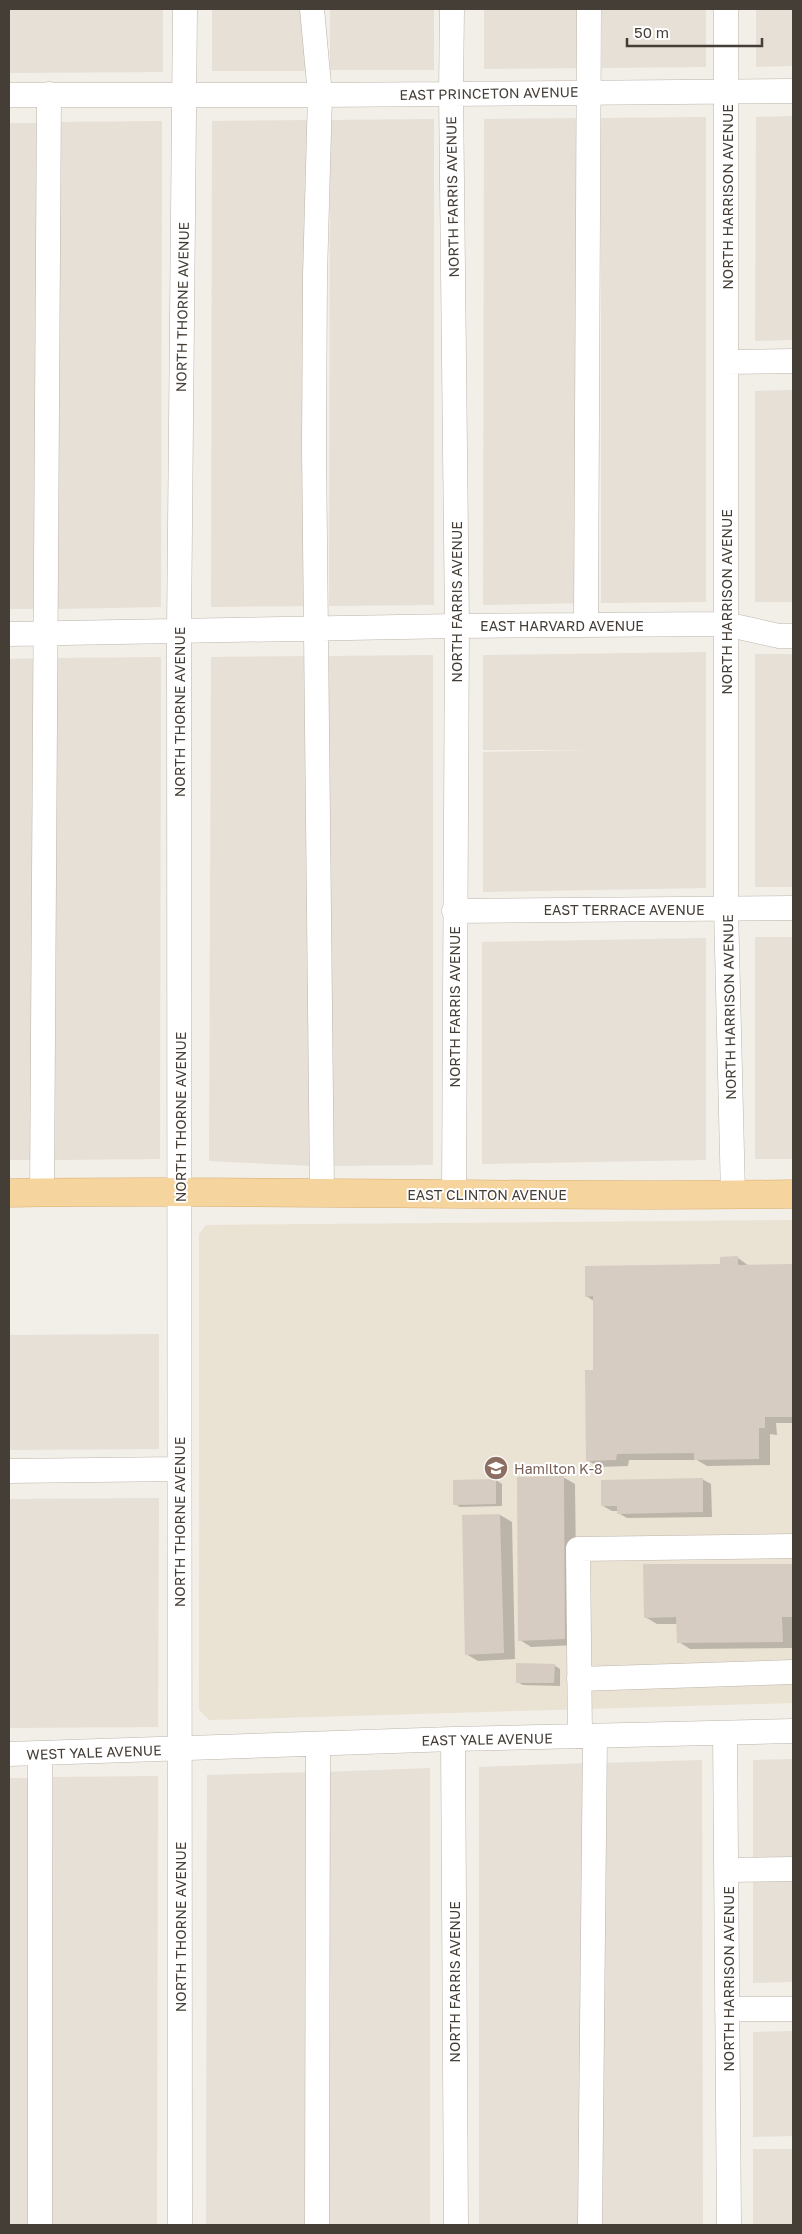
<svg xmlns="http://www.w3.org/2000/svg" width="802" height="2234" font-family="'Golos Text',sans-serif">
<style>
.residential{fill:#e6e0d7}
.education{fill:#eae2d3}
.shadow{fill:#0003}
.building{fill:#d6ccc1}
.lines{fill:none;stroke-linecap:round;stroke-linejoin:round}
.minor-casing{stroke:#bdb5ab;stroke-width:25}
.major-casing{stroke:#d9af6f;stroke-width:29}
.minor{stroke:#fff;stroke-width:24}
.major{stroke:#f5d49e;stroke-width:28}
.labels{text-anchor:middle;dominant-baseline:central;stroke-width:4;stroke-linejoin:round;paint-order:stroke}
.street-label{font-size:14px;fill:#453e37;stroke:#fff}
.education-label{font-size:14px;fill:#785e54;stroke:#fff;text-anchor:start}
</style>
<rect width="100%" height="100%" fill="#f2eee8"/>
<path class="residential" d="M9 9H163V72L9 73Z
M212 9H317L316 71H212Z
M330 9H434V70H330Z
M484 9H588V68L484 69Z
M602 9H706V67L602 68Z
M756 9H793V66L756 67Z
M793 116V340L755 341 756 117Z
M706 117V602L601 603V118Z
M588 118V603L483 605 484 119Z
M434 119V605L329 606 330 120Z
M316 120 315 606 211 607 212 121Z
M162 121 161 607 56 609 59 122Z
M9 123H43L42 609H9Z
M793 390V602H755V391Z
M706 652V888L483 892V752L594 750H483V655Z
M755 654H793V887H755Z
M433 655V1165L328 1166V656Z
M315 656 314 1166 209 1161 211 657Z
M161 657 160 1159 55 1160 56 658Z
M43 658 42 1160H9V659Z
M755 937H793V1159H755Z
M706 938V1160L482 1164V942Z
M159 1334V1449L9 1450V1335Z
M159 1498 158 1727 9 1728V1499Z
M793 1759V1864L753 1865V1760Z
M702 1760 703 2225H598L602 1763Z
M589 1763 585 2225H479V1767Z
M430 1768V2225H325V1772Z
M312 1772V2225H206L207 1775Z
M158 1776 157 2225H51L53 1777Z
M9 1778H40L38 2225H9Z
M793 1877V1982L753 1983V1878Z
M793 2031V2136L753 2137V2032Z
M753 2149H793V2225H753Z"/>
<path class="education" d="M793 1220V1703L209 1720 199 1710V1234L206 1225Z"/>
<path class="shadow" d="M738 1258 749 1266 793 1265V1423H776L777 1435 770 1434V1465L707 1466 697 1460H629L628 1466 599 1467 587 1460 595 1371 594 1301 586 1296 721 1266Z
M563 1477 575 1484 577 1645 531 1647 520 1640Z
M702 1479 711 1484 712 1517 627 1518 618 1513V1511H612L603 1506Z
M496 1480 502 1484V1506L460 1507 455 1504Z
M500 1515 512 1522 515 1659 478 1661 466 1654Z
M644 1565H793V1648L690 1649 679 1642 678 1624H657L645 1617Z
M554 1665 560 1669V1686L523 1685 517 1682Z"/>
<path class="building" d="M738 1256V1265L793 1264V1417H765V1428H759V1459L694 1460V1453L617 1454 616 1460 586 1461 585 1370H593V1296L585 1297V1266L720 1264V1257Z
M564 1476 565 1639 518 1641 517 1477Z
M703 1478V1512L617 1514V1506H601V1480Z
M496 1479V1504L453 1505V1480Z
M500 1514 504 1653 465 1655 462 1515Z
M643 1564H793V1617H782L783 1642 677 1643 676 1617 644 1618Z
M516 1663 555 1664 554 1683H516Z"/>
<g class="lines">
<g class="minor-casing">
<path id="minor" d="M312 9 320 95 315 276 314 448 322 1192
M452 9 451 93 457 626 454 1195
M726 9V908L733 1195
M9 95H320L793 91
M727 362 793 361
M586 625 589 9
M9 634 457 626 725 624 779 636H793
M454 911 793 908
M42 1193 49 94
M9 1471 179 1469
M579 1679 793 1672
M725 1733 729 2225
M580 1736 578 1549 793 1546
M453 1739 456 2225
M40 1753V2225
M9 1754 453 1739 793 1731
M728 1870 793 1869
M727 2009H793
M180 2225 179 631 185 9
M317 2225 318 1744
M590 2225 595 1736"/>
</g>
<g class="major-casing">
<path id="major" d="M9 1193C270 1189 532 1198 793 1194"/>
</g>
<use href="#minor" class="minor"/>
<use href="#major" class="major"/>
</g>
<defs>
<g id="school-disc" transform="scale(1.25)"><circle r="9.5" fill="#8d6e63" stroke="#fff"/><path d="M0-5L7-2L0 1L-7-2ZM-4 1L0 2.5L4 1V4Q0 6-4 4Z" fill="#fff"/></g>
</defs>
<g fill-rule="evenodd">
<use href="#school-disc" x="496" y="1468"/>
</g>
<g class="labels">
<g class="street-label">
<text transform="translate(489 93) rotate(-1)">EAST PRINCETON AVENUE</text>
<text transform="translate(452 197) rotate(-91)">NORTH FARRIS AVENUE</text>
<text transform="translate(727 197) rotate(-90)">NORTH HARRISON AVENUE</text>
<text transform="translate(182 307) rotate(-89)">NORTH THORNE AVENUE</text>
<text transform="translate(456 602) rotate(-90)">NORTH FARRIS AVENUE</text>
<text transform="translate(726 602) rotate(-90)">NORTH HARRISON AVENUE</text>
<text x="562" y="625">EAST HARVARD AVENUE</text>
<text transform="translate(179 712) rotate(-90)">NORTH THORNE AVENUE</text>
<text x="624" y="909">EAST TERRACE AVENUE</text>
<text transform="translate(454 1007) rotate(-90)">NORTH FARRIS AVENUE</text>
<text transform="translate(729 1007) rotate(-91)">NORTH HARRISON AVENUE</text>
<text transform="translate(180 1117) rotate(-90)">NORTH THORNE AVENUE</text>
<text x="487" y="1194">EAST CLINTON AVENUE</text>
<text transform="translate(179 1522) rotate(-90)">NORTH THORNE AVENUE</text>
<text transform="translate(487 1739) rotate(-1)">EAST YALE AVENUE</text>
<text transform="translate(94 1752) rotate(-2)">WEST YALE AVENUE</text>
<text transform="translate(180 1927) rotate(-90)">NORTH THORNE AVENUE</text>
<text transform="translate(728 1979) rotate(-90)">NORTH HARRISON AVENUE</text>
<text transform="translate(454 1982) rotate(-90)">NORTH FARRIS AVENUE</text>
</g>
<g class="education-label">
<text x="514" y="1468">Hamilton K-8</text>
</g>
</g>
<rect width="802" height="2234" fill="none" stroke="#453e37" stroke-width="20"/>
<path d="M627 38v8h135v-8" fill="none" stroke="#453e37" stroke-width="2.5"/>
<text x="634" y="38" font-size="15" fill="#453e37" stroke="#ffffff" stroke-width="4" paint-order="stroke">50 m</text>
</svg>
